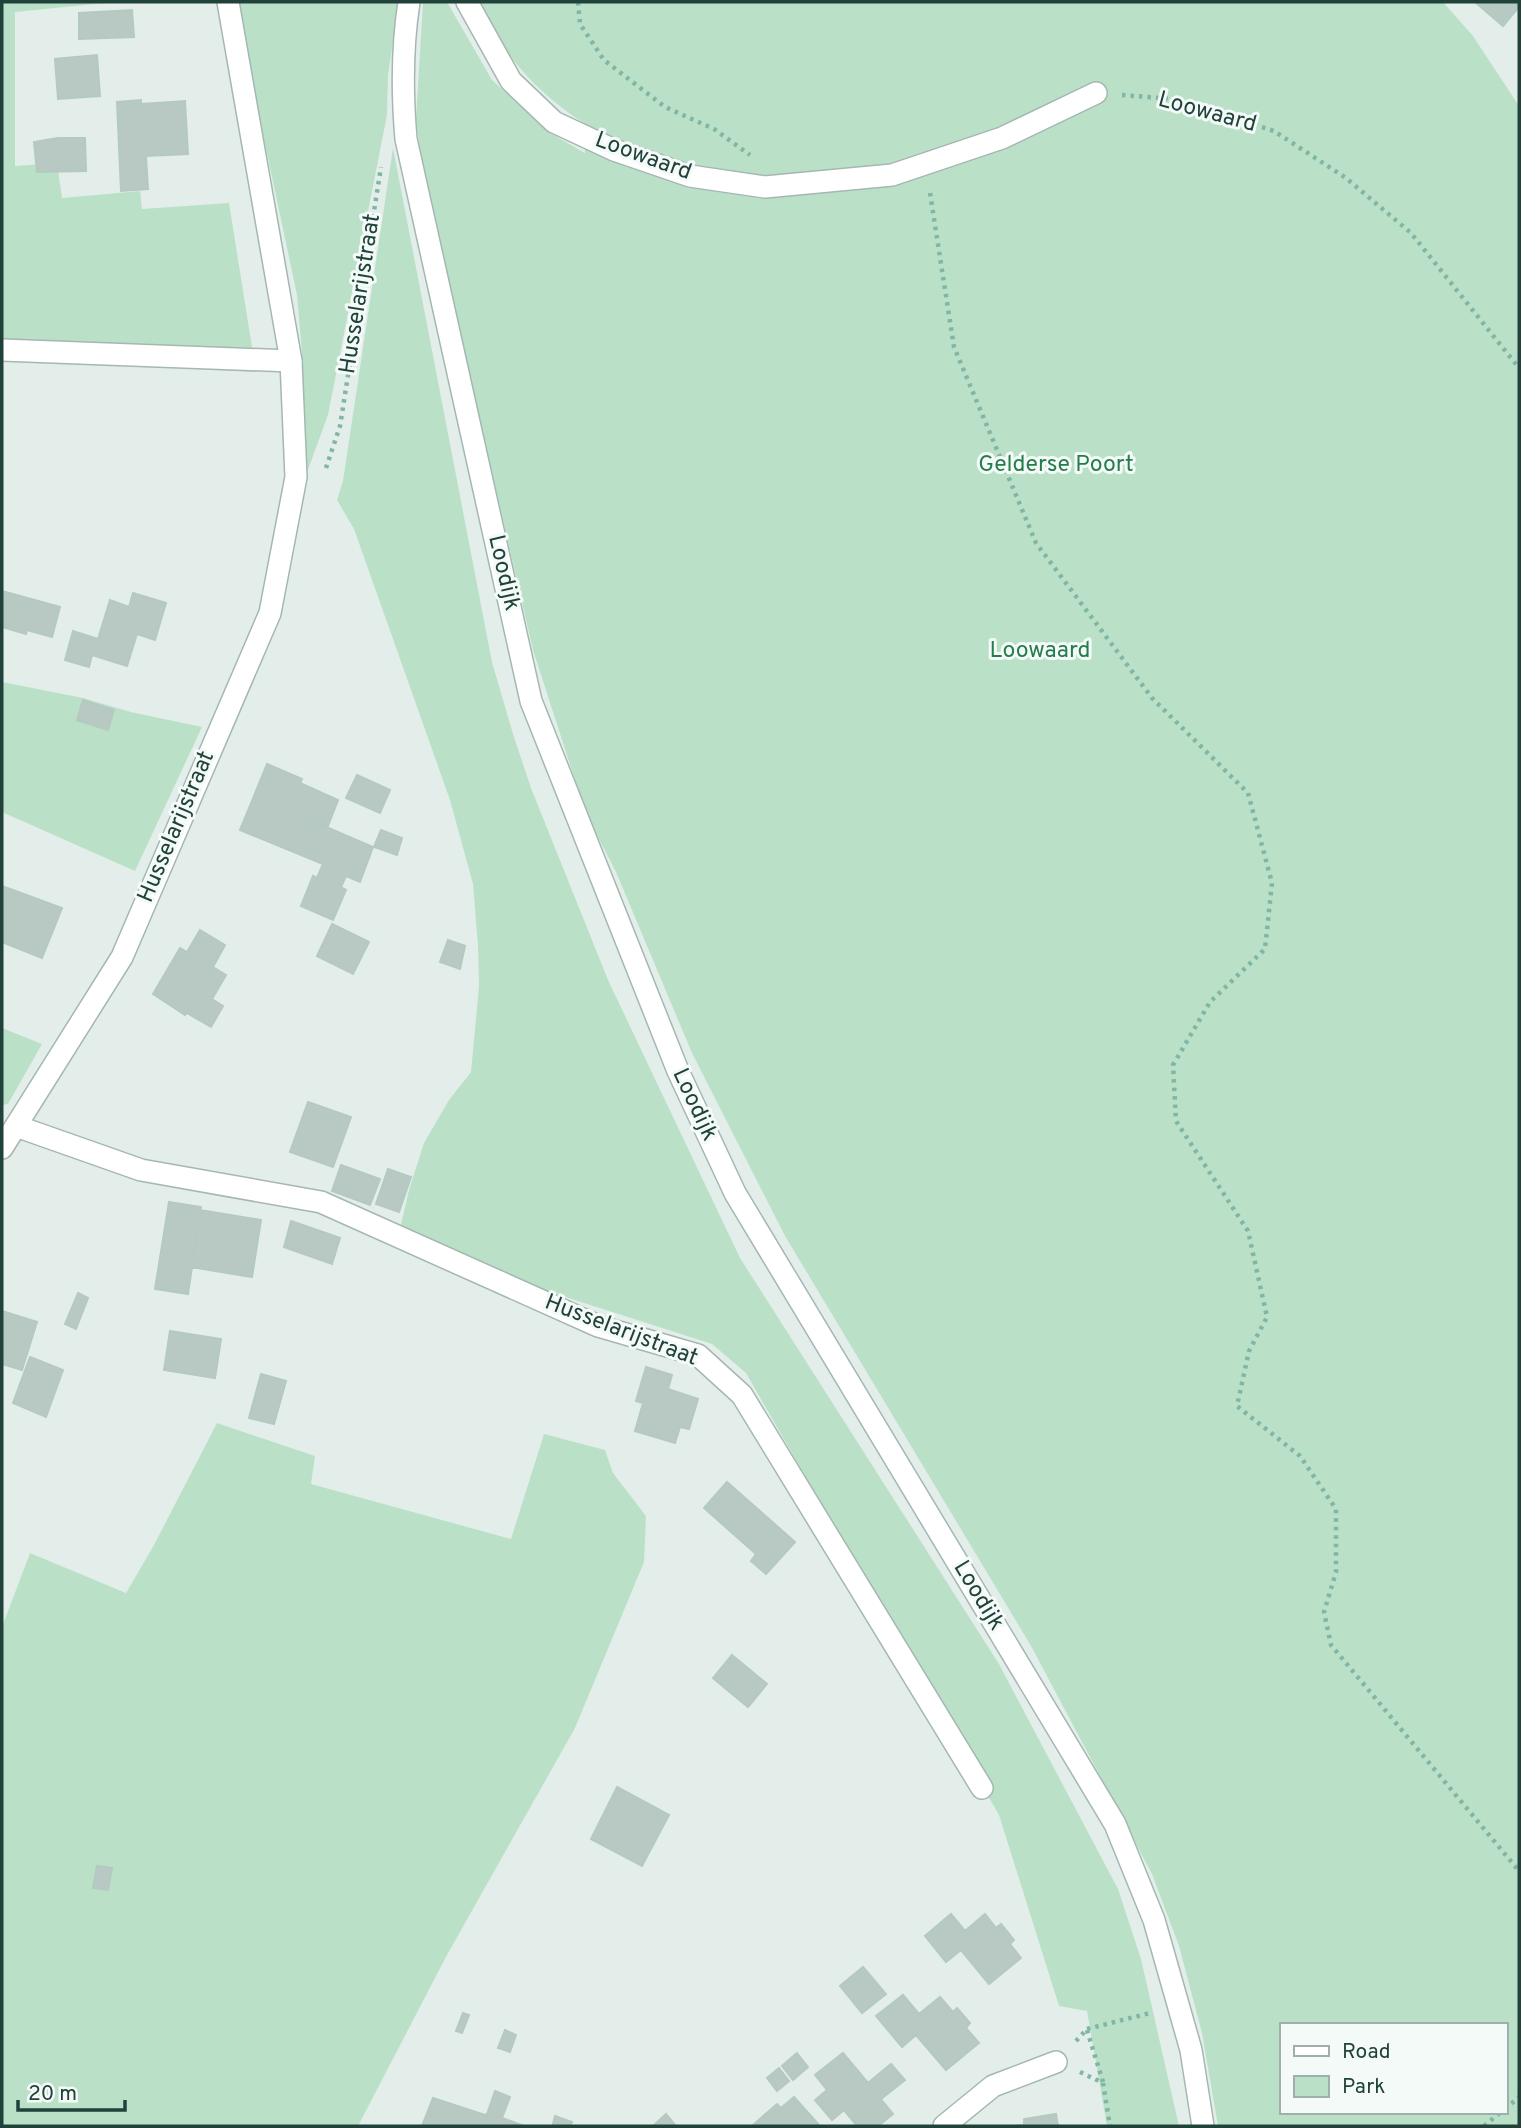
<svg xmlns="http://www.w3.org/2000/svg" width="1521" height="2128" font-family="Overpass,sans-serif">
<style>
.green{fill:#bae1c7;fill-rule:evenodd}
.building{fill:#b8c9c3;stroke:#b4c9c1;stroke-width:2}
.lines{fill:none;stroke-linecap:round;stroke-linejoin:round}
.minor-casing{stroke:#a5b7b2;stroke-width:24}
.tertiary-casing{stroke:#a5b7b2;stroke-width:24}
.path{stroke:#80b5a7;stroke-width:4.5;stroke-dasharray:3.5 5;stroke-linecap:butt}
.minor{stroke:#fff;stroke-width:21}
.tertiary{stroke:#fff;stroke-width:21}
.labels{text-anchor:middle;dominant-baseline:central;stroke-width:6;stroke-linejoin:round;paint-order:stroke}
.street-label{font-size:23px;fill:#20423b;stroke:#f4faf7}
.park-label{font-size:23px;fill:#267d4c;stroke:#f4faf7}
</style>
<rect width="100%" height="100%" fill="#e3eeea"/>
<path class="green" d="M2 2H116L15 12V166L57 163 62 198 140 191 142 209 229 203 256 372 2 359Z
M235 2H399L388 75 387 115 328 415 302 486V353L297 295Z
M423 2H447L492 80 548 132 585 153 584 123C538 94 500 52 478 2H1443L1473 36 1519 106V2126H1218L1202 2033 1179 1946 1152 1874 1031 1646 785 1236 692 1053 616 872 586 814 533 650 423 173 416 119ZM1281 2025H1505V2112H1281Z
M393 148 492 662 513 734 531 788 608 980 740 1258 999 1664 1118 1889 1141 1959 1179 2126H1107L1087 2011 1059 2006 999 1815 746 1373 712 1344 528 1285 401 1225 409 1190 424 1143 449 1100 471 1072 479 986 478 946 473 884 450 800 354 529 337 500 343 481Z
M2 682 83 698 131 712 202 727 135 871 2 812Z
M2 1028 42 1044 8 1104 2 1105Z
M217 1423 315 1456 311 1484 511 1539 544 1434 605 1450 613 1473 646 1516 644 1562 575 1728 447 1955 358 2126H2V1627L30 1553 126 1593 154 1545Z"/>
<path class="building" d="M1475 2H1519V7L1503 26Z
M132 10 134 37 79 39V13Z
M97 55 100 96 58 99 55 59Z
M141 100V104L185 101 188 154 146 156 148 189 121 191 117 102Z
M58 138H85L86 171 37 172 34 142Z
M2 591 60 607 52 637 27 630 26 634 2 627Z
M133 593 166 603 155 640 137 634 127 666 92 655 89 667 65 660 73 631 98 639 110 600 129 607Z
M83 700 114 710 108 730 77 720Z
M267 764 302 779 300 783 338 800 328 826 254 796Z
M357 775 390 790 380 813 346 798Z
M254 796 373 847 360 882 346 876 341 887 346 890 333 920 301 906 313 876 317 878 323 864 240 830Z
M381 830 402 838 397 855 374 847Z
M2 886 62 908 42 958 2 942Z
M332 924 369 942 353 974 317 956Z
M200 930 225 945 213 967 226 975 212 999 223 1006 211 1027 187 1013 185 1015 153 994 180 948 187 952Z
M448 940 465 946 460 969 440 962Z
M308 1102 351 1117 333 1167 290 1152Z
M341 1165 380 1179 370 1205 332 1191Z
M388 1169 411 1177 399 1212 376 1204Z
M169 1202 201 1207 188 1294 155 1289Z
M200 1210 261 1220 252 1277 191 1267Z
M291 1221 340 1238 332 1264 284 1247Z
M78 1293 88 1298 76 1329 65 1324Z
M2 1311 37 1322 22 1370 2 1364Z
M170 1331 221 1339 215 1378 164 1370Z
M30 1357 63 1370 46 1417 13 1403Z
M646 1367 672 1375 668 1389 698 1399 689 1429 680 1427 675 1443 635 1431 643 1403 636 1401Z
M261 1374 286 1381 274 1424 249 1418Z
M727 1482 795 1542 766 1574 751 1561 756 1554 704 1508Z
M732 1655 767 1684 748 1707 713 1678Z
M617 1787 669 1815 642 1866 591 1839Z
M97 1866 112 1868 108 1890 93 1888Z
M951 1914 965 1931 985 1914 996 1928 1001 1924 1014 1940 1010 1944 1021 1958 989 1984 961 1950 946 1962 925 1936Z
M863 1967 886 1994 862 2013 840 1986Z
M903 1995 919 2014 940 1997 953 2012 957 2008 970 2023 966 2028 979 2043 946 2070 916 2035 902 2047 876 2016Z
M463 2013 469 2015 462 2033 456 2031Z
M505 2030 516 2035 510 2052 498 2048Z
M797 2053 808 2067 793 2080 782 2066Z
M843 2053 868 2083 891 2064 905 2080 881 2099 893 2114 878 2126H857L844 2110 832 2120 815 2100 827 2090 815 2075Z
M779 2068 789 2081 777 2091 767 2078Z
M495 2091 510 2097 502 2118 524 2126H483Z
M794 2097 820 2126H752L777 2104 781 2108Z
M433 2098 485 2115 488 2113 483 2126H422Z
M666 2114 676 2126H653Z
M1056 2114 1058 2126H1014L1024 2125V2119Z
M555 2116 572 2122 570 2126 553 2124Z"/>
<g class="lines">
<g class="minor-casing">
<path id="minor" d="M467 2 511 81 554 122 614 150 690 176 765 187 892 175 1002 138 1096 93
M2 350 291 361
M16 1126 141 1170 321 1202 598 1326 698 1355 742 1395 982 1788
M944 2126 993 2086 1056 2062"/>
</g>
<g class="tertiary-casing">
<path id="tertiary" d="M409 2C402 47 402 93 406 139L531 701 678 1071 735 1193 1115 1824 1154 1920 1191 2050 1203 2126
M2 1148 122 957 270 613 296 477 291 361 228 2"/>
</g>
<path class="path" d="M578 2 580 24 604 60 665 107 714 129 750 155
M1122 95 1173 99 1274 131 1346 178 1411 233 1519 368
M930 193 954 347 1036 543 1152 698 1248 793 1272 883 1265 949 1210 1002 1173 1065 1176 1121 1248 1231 1267 1317 1249 1351 1237 1406 1300 1456 1336 1509V1572L1324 1612 1331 1645 1519 1871
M326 468 340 426 381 167
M1087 2029 1150 2013
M1087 2030 1103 2082
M1076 2041 1087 2029
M1080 2072 1103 2083 1110 2126
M1505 2109 1519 2097
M1484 2126 1501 2112"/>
<use href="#minor" class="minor"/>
<use href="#tertiary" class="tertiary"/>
</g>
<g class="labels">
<g class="street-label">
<text transform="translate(1207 113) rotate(15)">Loowaard</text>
<text transform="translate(643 157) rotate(20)">Loowaard</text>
<text transform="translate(361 294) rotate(-81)">Husselarijstraat</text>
<text transform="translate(503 573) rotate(77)">Loodijk</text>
<text transform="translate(177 827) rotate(-67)">Husselarijstraat</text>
<text transform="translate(694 1105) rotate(65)">Loodijk</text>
<text transform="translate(621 1331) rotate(21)">Husselarijstraat</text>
<text transform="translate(978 1596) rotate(59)">Loodijk</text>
</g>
<g class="park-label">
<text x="1056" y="465">Gelderse Poort</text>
<text x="1040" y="651">Loowaard</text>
</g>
</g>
<rect width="1521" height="2128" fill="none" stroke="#20423b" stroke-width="7"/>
<rect x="1280" y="2023" width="228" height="91" fill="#f4faf7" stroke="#9fb0ac" stroke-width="2"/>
<rect x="1294" y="2046" width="35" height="10" fill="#ffffff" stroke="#9fb0ac" stroke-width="2"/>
<text x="1342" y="2058" font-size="21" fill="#20423b">Road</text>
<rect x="1294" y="2076" width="35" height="21" fill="#bae1c7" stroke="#9fb0ac" stroke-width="2"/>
<text x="1342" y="2093" font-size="21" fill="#20423b">Park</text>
<path d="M18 2100v10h107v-10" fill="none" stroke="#20423b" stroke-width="3.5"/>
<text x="28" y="2100" font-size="21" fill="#20423b" stroke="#f4faf7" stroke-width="5" paint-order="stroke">20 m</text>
</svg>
